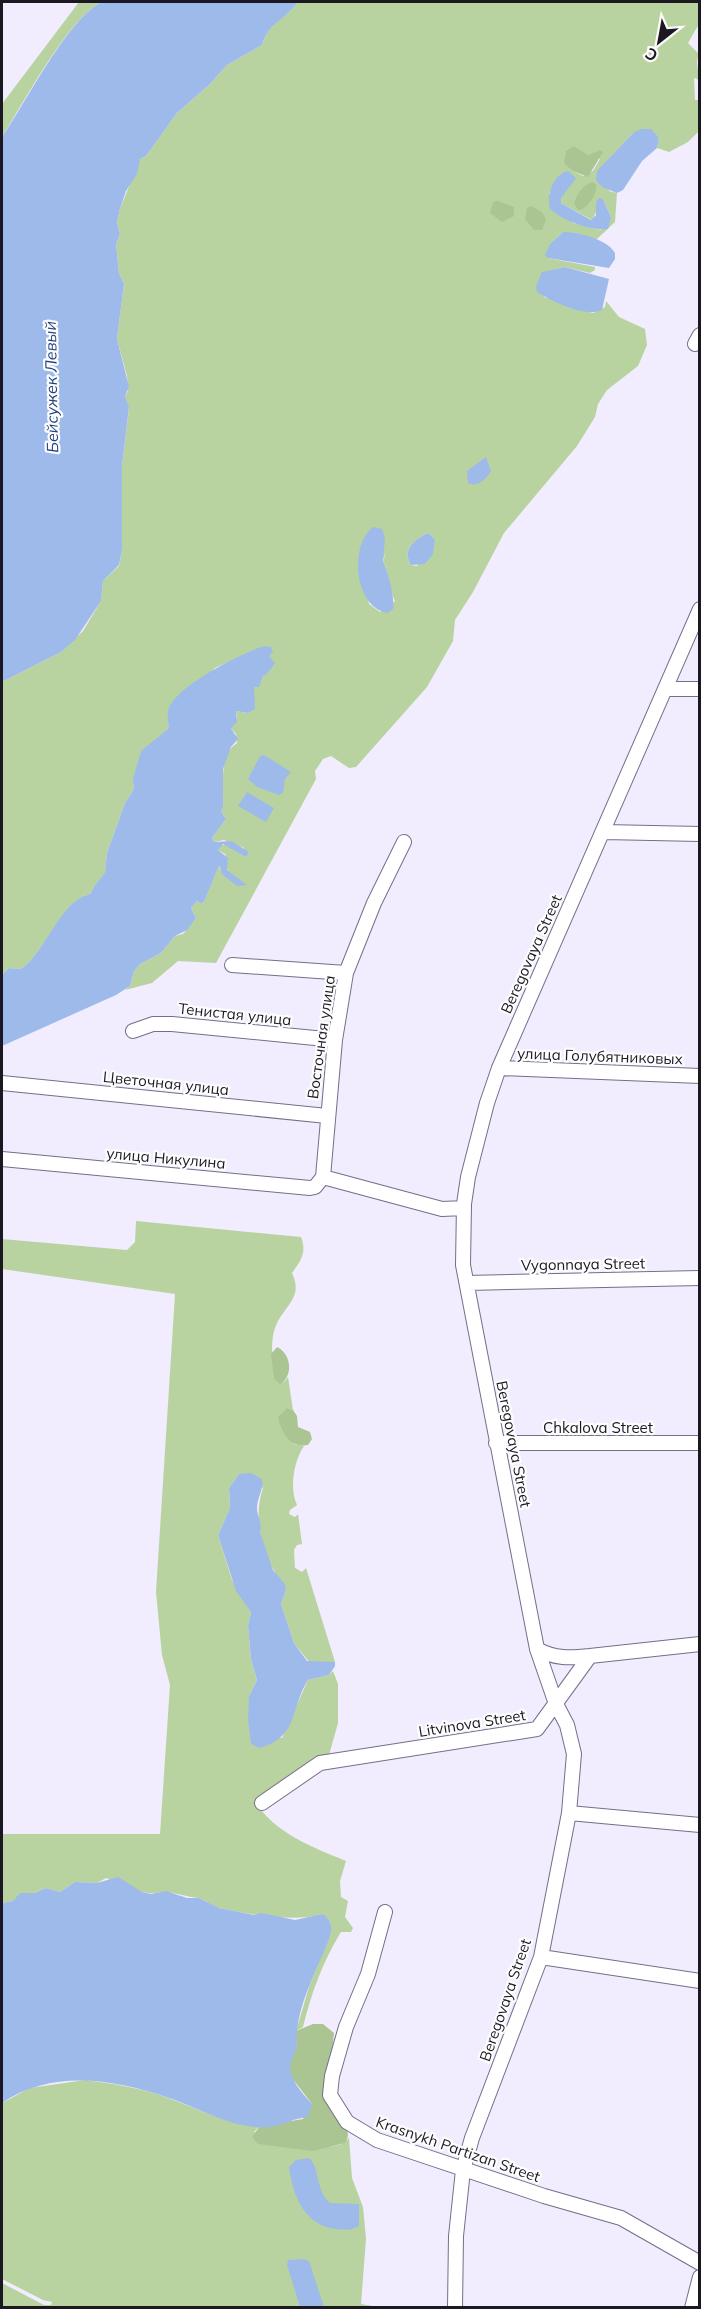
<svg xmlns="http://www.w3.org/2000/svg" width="701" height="2309" font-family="Mulish,sans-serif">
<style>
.green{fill:#b9d3a0;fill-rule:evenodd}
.forest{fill:#aac591}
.water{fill:#9dbaea}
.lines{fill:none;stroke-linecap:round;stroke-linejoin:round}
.minor-casing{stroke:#766e88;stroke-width:16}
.minor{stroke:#fff;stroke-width:14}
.labels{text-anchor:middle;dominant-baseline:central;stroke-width:4.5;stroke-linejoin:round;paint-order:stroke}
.street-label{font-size:15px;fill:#1b1822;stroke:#fdfdfd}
.water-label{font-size:16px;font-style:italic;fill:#22427d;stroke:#fdfdfd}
</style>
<rect width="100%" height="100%" fill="#f1ecfe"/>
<path class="green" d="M79 2H103C70 14 22 106 2 137V104Z
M298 2H699V24L688 43 698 53 699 51 697 62 699 80 694 78 695 100H699V131L688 142 669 152 657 148 659 138 633 133 606 162 609 191 617 193 615 222 596 240 563 232 550 244 548 258 595 267V270L590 273 565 267 556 269 544 297 593 313 605 307 606 301 619 317 645 329 647 345 638 366 607 390 598 404 595 417 577 446 504 533 473 592 455 620 453 641 427 687 356 767 349 768 331 756 323 759 315 771 316 779 216 963 178 961 152 983 125 990 130 986 134 971 140 964 161 953 175 936 183 934 196 918 191 908 197 901 202 904 205 900 219 864 220 870 231 874 225 867 228 861 225 854 218 850 220 845H227L241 853 244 848 224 840 214 842 212 838 226 819 221 811 223 806C224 786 218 755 237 743L236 734 231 728 237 718 236 711 248 713 254 687 260 683 270 659 264 646 215 668 168 711V729C153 748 131 761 134 789L125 803 107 853 105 874 95 885 90 894C61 900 46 952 21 969L9 968 2 975V682L61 652 83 631 101 601 103 581 119 566 122 550V466L129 408 125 396 128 391 127 376 117 339 124 284 119 273 116 244 120 234 117 222 120 209 140 159 146 156 177 113 209 85 227 65 262 45C270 19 284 22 298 2ZM579 149 582 153 600 159 593 171 583 176 573 171ZM562 173 561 203 592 220 603 199 611 217 601 230 573 223 549 193ZM428 533 435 539 417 566 411 565C401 550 415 539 428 533ZM386 552 383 562C390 573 388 588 395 601L380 612 369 604 368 597Z
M136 1221 301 1237C307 1252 301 1261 292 1273 303 1296 287 1304 277 1323 269 1339 273 1362 274 1379L284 1382 288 1377 293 1410 287 1408 294 1444 304 1446C294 1460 289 1489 297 1505L290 1510 289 1514 295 1517 298 1514 302 1544 297 1545 294 1550 295 1568 302 1572 306 1568 335 1662 310 1663 294 1643 281 1604 286 1590C265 1560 251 1523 263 1488L239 1474 229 1488 230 1508 218 1535 232 1580 251 1612 248 1626 251 1659 257 1680 249 1696 250 1730 282 1738 308 1680 329 1675 333 1671 338 1684V1723L329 1755 254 1800C274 1833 312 1847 346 1861L340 1881 341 1897 348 1901 345 1917 353 1928 351 1932H341C323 1961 311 1994 303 2027L296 2031 309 1987 331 1933 330 1922 322 1914C294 1923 247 1914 219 1908 212 1906 204 1899 198 1898 187 1897 177 1893 167 1892 162 1891 155 1894 149 1893 135 1892 119 1883 106 1878L97 1883 75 1882 60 1892 46 1888 13 1901 2 1903V1834H160L170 1685 162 1655 156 1592 175 1294 2 1269V1239L127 1250 135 1242Z
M85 2080C114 2084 144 2088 171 2099 201 2110 228 2125 260 2126L254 2132C276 2137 333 2159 349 2138L352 2178 363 2207 366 2239 361 2304 378 2307H2V2283L44 2305H51L52 2302 43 2300 2 2279V2103L30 2088Z"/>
<path class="forest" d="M574 146 588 155 600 150 603 152 588 177 573 171 564 163 566 151Z
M592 182 596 184C598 194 587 210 578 210L574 203C577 194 583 185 592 182Z
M498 201 514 207V216L502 222 490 213 493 202Z
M531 206 542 212 546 220 542 230H534L525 219 527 208Z
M277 1347C291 1353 294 1376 280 1384L274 1379 271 1354Z
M287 1408 293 1410 297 1416 298 1427 310 1432 312 1439 308 1445C289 1448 282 1433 278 1417Z
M313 2024H323L334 2033 327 2102C333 2115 356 2128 345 2143L313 2151 258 2144 252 2137 260 2126 303 2119 312 2104 292 2078 290 2070V2059L297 2045 296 2031Z"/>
<path class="water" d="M103 2H298C285 21 269 21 262 45L227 65 209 85 177 113 146 156 140 159 137 174 126 191 120 209 117 222 120 234 116 244 119 273 124 284 117 339 129 387 125 396 129 407 122 466V550L119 565 103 581 101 601 75 640 61 652 2 682V137C24 106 70 14 103 2Z
M641 129H651L659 138 657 148 642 161 623 190 617 193 602 187 596 180 597 171 633 133Z
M568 171 576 178 561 198V203L591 220 596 215V202L599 198 603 199 611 217 608 229C590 231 564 221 550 209 546 196 553 174 568 171Z
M563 232C578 232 607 239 615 253V259L609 268 548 258 545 255 550 244Z
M565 267 609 279 602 310C586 318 551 301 537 292L536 286 542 272Z
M486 457 491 471C486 479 478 488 468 483L467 471Z
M373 527 382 529 385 538 383 562C388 570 395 599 393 609L388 613C355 608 348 547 373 527Z
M428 533 435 539 433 554 425 564 411 565C401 550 415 539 428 533Z
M264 646 271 647 273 652 269 656 275 663 267 674 263 676 259 687H254L255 709 248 713 236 711 237 722 231 728 238 739 231 747 223 769V807L221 811 226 819 212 838 214 842 231 841 249 852 246 857 223 844 218 850 228 858 227 870 247 885 237 886 222 874 219 865 205 900 202 904 197 901 191 908 196 918 187 930 175 936 161 953 140 964 134 971 130 986 116 995 2 1046V975L9 968 21 969C46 952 60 900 90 894L95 885 105 873 107 853 125 803 134 789 133 779 141 751 168 729C169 723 167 717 168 711 173 687 242 653 264 646Z
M264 755 291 772 285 779 283 793 279 795 257 787 248 779 260 756Z
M247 792 274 808 266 822 238 806Z
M251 1473 262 1479C264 1490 257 1497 257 1508 257 1517 263 1524 260 1532L273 1570 285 1584 286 1590 281 1604 294 1643 307 1661 335 1662V1666L329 1675 308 1680C290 1708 299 1738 259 1748L251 1744 248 1720 249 1696 257 1680 251 1659 248 1626 251 1612 236 1591 218 1535 230 1508 229 1488 239 1474Z
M118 1877 142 1892 151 1894 166 1891 187 1898H199L219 1908 254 1915 261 1913 295 1920 322 1914C330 1918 332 1925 331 1933 319 1969 295 2005 297 2043 297 2055 285 2062 293 2078 297 2088 305 2096 312 2104L308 2116C302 2119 297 2118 291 2121 249 2140 208 2111 169 2098 114 2079 52 2069 2 2103V1903L13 1901 20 1893H34L46 1888 60 1892 75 1882 97 1883Z
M309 2158C320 2166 315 2190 330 2203L359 2204V2226C351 2231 344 2230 336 2229 304 2225 293 2196 289 2167L296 2160Z
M303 2259 309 2261 324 2307H300L287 2265 288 2260Z"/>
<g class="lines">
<g class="minor-casing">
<path id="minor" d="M695 344 700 335
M665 689H700
M604 832 700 834
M232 965 346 973
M133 1031 153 1024H172L335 1040
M499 1068 700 1076
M2 1083 327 1116
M2 1159 310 1188 315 1187 323 1177
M323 1177 335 1040 346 973 374 903 404 842
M323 1177 442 1209 464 1208
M467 1283 700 1278
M496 1443H700
M537 1649C555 1659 570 1658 590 1656
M262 1803 320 1763 537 1729 590 1656 700 1644
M569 1813 700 1825
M385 1912 368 1974 346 2027 332 2076 330 2095 347 2122 377 2140 544 2196 621 2218 700 2263
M541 1957 700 1981
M455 2308 456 2236 463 2170 472 2138 541 1957 569 1813 574 1754 567 1725 556 1704 537 1649 463 1265 464 1204 468 1177 487 1103 499 1068 700 609
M692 2308 700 2277"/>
</g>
<use href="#minor" class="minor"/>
</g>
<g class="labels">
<g class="street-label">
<text transform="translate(531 954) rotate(-66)">Beregovaya Street</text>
<text transform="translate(235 1014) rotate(6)">Тенистая улица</text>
<text transform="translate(321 1037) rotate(-82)">Восточная улица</text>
<text transform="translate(600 1056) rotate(2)">улица Голубятниковых</text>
<text transform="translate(166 1083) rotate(6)">Цветочная улица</text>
<text transform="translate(166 1158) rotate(5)">улица Никулина</text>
<text transform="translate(583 1264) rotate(-1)">Vygonnaya Street</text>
<text x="598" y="1427">Chkalova Street</text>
<text transform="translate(514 1444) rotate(79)">Beregovaya Street</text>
<text transform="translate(472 1723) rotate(-9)">Litvinova Street</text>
<text transform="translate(505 2000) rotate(-71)">Beregovaya Street</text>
<text transform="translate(458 2149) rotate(19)">Krasnykh Partizan Street</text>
</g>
<g class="water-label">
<text transform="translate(51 387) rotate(-91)">Бейсужек Левый</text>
</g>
</g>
<rect width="701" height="2309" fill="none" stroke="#1b1822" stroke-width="6"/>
<g transform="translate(659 42) rotate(211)" stroke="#fdfdfd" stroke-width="4.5" paint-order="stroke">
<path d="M0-4.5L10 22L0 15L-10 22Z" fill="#1b1822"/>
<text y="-9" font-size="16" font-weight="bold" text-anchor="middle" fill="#1b1822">С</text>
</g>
</svg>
